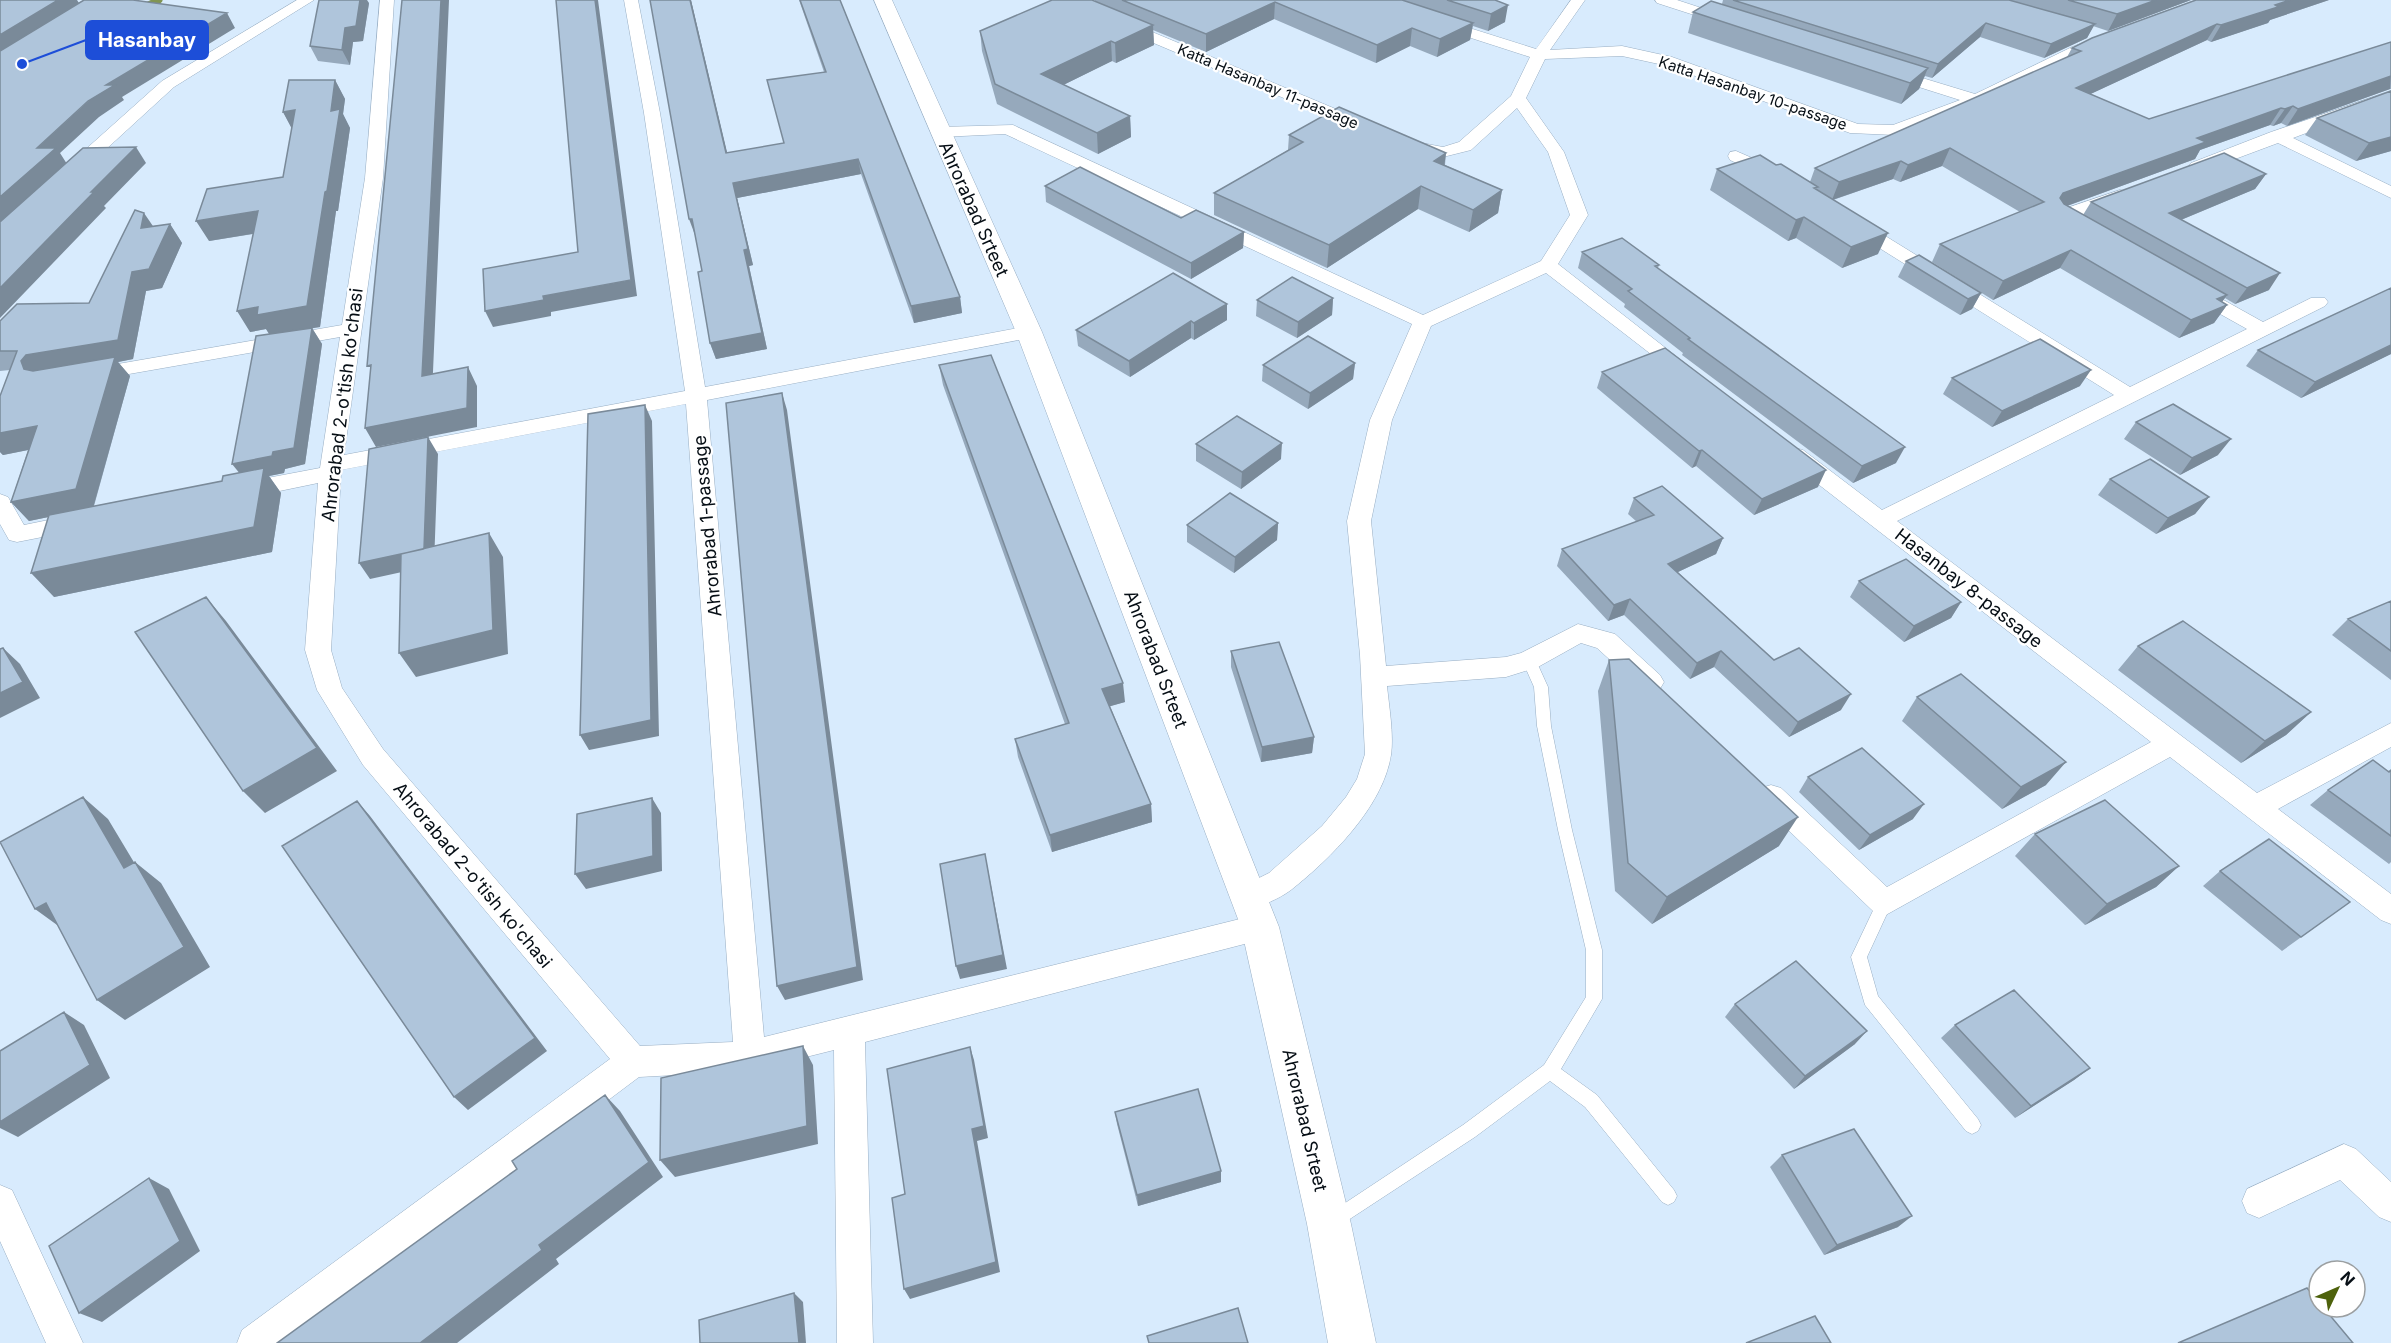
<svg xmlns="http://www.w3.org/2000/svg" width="2391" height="1343" font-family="Inter,sans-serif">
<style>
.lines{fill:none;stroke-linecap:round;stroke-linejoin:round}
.stream{stroke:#819553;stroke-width:7}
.service-casing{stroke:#98aec3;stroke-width:1}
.minor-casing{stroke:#98aec3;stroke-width:1}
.tertiary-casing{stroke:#98aec3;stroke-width:1}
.service{fill:#fff;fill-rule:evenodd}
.minor{fill:#fff;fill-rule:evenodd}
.tertiary{fill:#fff;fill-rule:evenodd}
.wall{fill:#96a9bc}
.shaded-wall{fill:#7a8a99}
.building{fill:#afc5db;stroke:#7a8a99;stroke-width:1.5}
.labels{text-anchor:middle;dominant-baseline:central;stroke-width:4.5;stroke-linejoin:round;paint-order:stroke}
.far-street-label{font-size:15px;fill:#060e15;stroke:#fff}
.street-label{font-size:18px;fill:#060e15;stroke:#fff}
.leader{fill:none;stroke:#1d4ed8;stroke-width:2}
.callout-dot{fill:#1d4ed8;stroke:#fff;stroke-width:2}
.callout{fill:#1d4ed8;stroke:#1d4ed8;stroke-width:2}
.callout-label{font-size:20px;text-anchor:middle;font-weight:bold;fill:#fff}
</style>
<rect width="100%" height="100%" fill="#d8ebfd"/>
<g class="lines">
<path class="stream" d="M142 8 159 0"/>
<g class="service-casing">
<path id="service" d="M1529 655 1534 656 1548 687 1551 726 1572 830 1602 950V999L1561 1069 1597 1095 1674 1190 1677 1196 1674 1202 1668 1205 1662 1202 1585 1107 1550 1081 1475 1137 1333 1230 1327 1227 1324 1221 1327 1215 1463 1125 1544 1065 1586 997V950L1558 830 1537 726 1534 687 1522 660Z
M1884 896 1889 898 1892 903 1867 957 1878 996 1978 1119 1981 1125 1978 1131 1972 1134 1966 1131 1865 1005 1851 957 1879 898Z"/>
</g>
<g class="minor-casing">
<path id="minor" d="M297 0H314L174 87 79 174H67L64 170 67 166 162 81Z
M380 0H394L383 178 344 455 685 391 644 113 624 0H638L660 113 705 387 1029 326 1036 328 1039 332 1036 336 1029 338 707 400 764 1037 1260 914 1271 918 1275 927 1271 936 1260 940 865 1042 873 1343H837L834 1050 750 1071 639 1077 285 1343H237L242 1330 610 1059 363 765 317 690 305 650 318 483 241 499 233 496 230 491 233 486 241 483 320 468 340 337 89 381 82 380 79 375 82 370 89 369 342 325 365 178ZM686 404 733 1042 640 1046 383 749 342 688 331 650 341 473V470Z
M1057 0H1076L1369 123 1371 126 1363 131 1357 129 1059 3Z
M1571 0H1585L1550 50 1622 46 1672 57 1858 124 1893 125 1960 100 1884 76 1882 73 1884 70H1896L1975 94 2072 47 2101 36 2109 41 2106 44 2082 53 1982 103 1895 135 1850 133 1668 66 1622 56 1545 59 1526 98 1564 152 1588 215 1558 264 1695 371 1692 375 1685 377 1678 375 1546 273 1431 326 1392 420 1371 521 1386 666 1506 657 1521 653 1578 624 1615 634 1660 675 1664 682 1660 689 1651 692 1642 689 1597 648 1581 643 1538 667 1506 677 1387 686C1389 706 1394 735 1391 755 1383 807 1330 859 1291 890 1279 899 1263 905 1249 910L1239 906 1234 897 1239 888 1269 873 1322 826 1346 797 1357 779 1365 754 1360 655 1347 521 1370 420 1412 324 1005 134 940 137 932 132 940 127 1013 125 1423 315 1541 261 1570 215 1548 152 1517 108 1471 150 1443 157 1405 150 1403 146 1411 141 1443 147 1459 142 1511 96 1530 57 1434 26 1432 23 1439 19 1444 20 1536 49Z
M1655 0H1677L1735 19 1737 22 1730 26 1725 25 1657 3Z
M2391 91V101L2293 138 2391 186V198L2278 143 2203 171H2191L2188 167 2191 163 2271 132Z
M1736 151 1782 171 1785 175 1782 179H1770L1730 160 1728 156 1730 152Z
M2120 190 2126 191 2129 195 2126 199 2076 217 2086 225 2083 229H2071L2052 216 2055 212Z
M1855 220 1861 221 2130 387 2247 329 2188 296 2185 292 2188 288H2202L2263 322 2311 298H2325L2328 302 2325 306 1897 521 2257 793 2391 723V747L2278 809 2391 894V924L2381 920 2170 757 1884 916 1874 912 1761 804 1757 796 1761 788 1771 785 1781 788 1887 887 2151 742 1787 460 1784 455 1787 450 1795 448 1803 450 1882 510 2114 395 1849 229 1846 225 1849 221Z
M0 494 8 497 24 525 78 514 86 516 90 522 86 528 78 530 17 542 9 540 0 524Z
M2344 1144 2356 1149 2391 1182V1222L2379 1217 2340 1180 2259 1218 2247 1213 2242 1201 2247 1189Z
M0 1185 12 1190 83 1343H46L0 1241Z"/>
</g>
<g class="tertiary-casing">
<path id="tertiary" d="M874 0H892L1042 332 1279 927 1351 1224 1376 1343H1328L1307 1224 1241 927 1016 332Z"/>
</g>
<use href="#service" class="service"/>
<use href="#minor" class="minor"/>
<use href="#tertiary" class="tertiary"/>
</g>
<path class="wall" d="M691 0 727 153 784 143 824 72 799 0H840L960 297 962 313 914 323 861 174 737 198 753 265 749 266 767 349 716 359 710 343 702 271 695 235Z
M1095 0H1495L1505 22 1488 31 1473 26 1470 40 1437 57 1410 46 1376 63 1274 19 1206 52 1153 30 1154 45 1116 63 1112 61 1063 85 1130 116 1131 137 1098 154 997 104 982 51 980 31 1095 1Z
M1723 0H2191L2108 31 2093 26 2087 38 2044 58 1980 37 1932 78 1925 76 1919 89 1901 104 1688 33 1693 12 1722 4Z
M2196 0H2329L2270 20 2268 23 2211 42 2207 40 2090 94 2149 119 2391 42V89H2390L2287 126 2281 123 2273 126 2270 125 2200 150 2195 159 2067 206 2083 215 2091 202 2266 174 2255 189 2181 220 2269 290 2235 304 2225 298 2222 302 2227 305 2214 323 2179 338 2060 268 1993 300 1932 262 1940 244 2020 212 1942 166 1900 182 1893 179 1833 200 1878 254 1842 268 1796 238 1788 241 1710 190 1717 169 1776 165 1810 182 1815 168 2067 57 2072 48Z
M369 3 363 41 353 42 350 65 318 61 310 46Z
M335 80 345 99 343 114 350 128 338 211H336L320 327 310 328H312L322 344 305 464 285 469 284 473 269 476 281 493 272 552 54 597 48 517 29 521 11 502 28 450 3 455 0 452V396L10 370 0 371V321L89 303 153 226 170 224 182 243 162 288 146 291 133 359 118 362 130 376 94 506 222 481 239 473 269 334 266 329 250 332 253 234 209 241 283 177 292 128 283 112Z
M2391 91V151L2356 161 2305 135 2317 118Z
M1289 135 1446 153 1445 165 1502 190 1498 213 1469 232 1418 209 1327 268 1214 215V193L1288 150Z
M1045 186 1181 218 1244 232 1243 248 1191 279 1046 202Z
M1582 252 1659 265 1658 268 1896 463 1853 483 1682 355 1683 353 1624 307 1625 304 1578 268Z
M1906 261 1981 293 1972 309 1960 315 1898 277Z
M2391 288V354L2301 398 2246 366 2258 350Z
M1333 298 1332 315 1297 338 1256 316 1257 300Z
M1227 304V320L1194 340 1191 338 1130 377 1078 346 1076 330Z
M1355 363 1353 379 1308 409 1262 381 1263 365Z
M939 365 1125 702 1110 706 1151 804 1152 822 1052 852 1018 757 1015 739 1065 724 943 385Z
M1602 372 1818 487 1754 515 1696 466 1692 468 1597 388Z
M1952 378 2080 386 1992 427 1943 394Z
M2136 422 2218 455 2180 475 2124 439Z
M1196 444 1281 459 1241 489 1196 461Z
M2110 479 2209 497 2195 514 2156 534 2098 495Z
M1634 498 1723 538 1716 554 1678 572 1774 660 1841 710 1789 737 1714 667 1690 679 1624 615 1608 621 1557 566 1562 549 1637 522 1628 514Z
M1278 523 1277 540 1234 573 1187 542V525Z
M1859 581 1961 602 1951 618 1904 642 1850 597Z
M2391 601V680L2332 635 2348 619Z
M2138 646 2311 712 2286 735 2241 763 2118 670Z
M1231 651 1314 737 1312 753 1261 762 1231 667Z
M1609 660 1779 846 1652 924 1615 891 1598 691Z
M1917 697 2046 785 2002 809 1902 721Z
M2391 770V862L2389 864 2310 805 2328 790Z
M1808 777 1913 819 1859 850 1799 792Z
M2035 834 2179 866 2156 887 2085 925 2015 856Z
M2220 871 2350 902 2282 951 2203 886Z
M1735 1004 1855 1044 1794 1089 1725 1017Z
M1955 1025 2090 1068 2074 1080 2015 1118 1941 1038Z
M1115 1112 1221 1182 1138 1206 1117 1124Z
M1782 1155 1898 1227 1824 1255 1770 1167Z"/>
<path class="shaded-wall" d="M58 0H77L81 6 0 56V35Z
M360 0H367L369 3 363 41 353 42 350 65 342 50 345 28Z
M441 0H449L432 395 422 376Z
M595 0H598L637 296 551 312V316L493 327 485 311 543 296 631 280Z
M690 0H691L731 169 726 153Z
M2156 0H2191L2108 31 2117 14Z
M2290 0H2329L2270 20 2268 23 2211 42 2221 25Z
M1275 2 1274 19 1206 52V34Z
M1508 5 1505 22 1488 31 1491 14Z
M227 13 235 28 122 97 124 100 99 117 60 153 67 164 0 224V197L37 148 106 85Z
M1473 23 1470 40 1437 57 1440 39Z
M1986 23 1980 37 1932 78 1938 64Z
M2095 24 2087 38 2044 58 2051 44Z
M2217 24 2207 40 2067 105 2076 88Z
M1153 25 1154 45 1116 63 1115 43Z
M1412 28 1410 46 1376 63 1377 45Z
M1111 41 1112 61 1043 95 1041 74Z
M1928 68 1919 89 1901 104 1910 83Z
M2391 76 2390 89 2287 126 2298 109Z
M335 80 345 99 343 114 350 128 338 211H336L320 327 270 335 266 329 250 332 237 311 331 111Z
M2293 106 2281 123 2273 126 2285 109Z
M2281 108 2270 125 2200 150 2195 159 2053 211 2063 193 2197 138Z
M295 110 293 131 283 112Z
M1130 116 1131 137 1098 154 1097 133Z
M2391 137V151L2356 161 2369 143Z
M136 147 146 163 104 206 106 208 0 318V288L91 192Z
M1950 148 1942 166 1900 182 1908 165Z
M1446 153 1443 175 1434 161Z
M858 159 861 174 737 198 753 265 749 266 767 349 716 359 710 343 744 250 733 183Z
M1901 161 1893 179 1832 200 1839 182Z
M2266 174 2255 189 2159 229 2169 213Z
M1421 186 1418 209 1327 268 1329 245Z
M1502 190 1498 213 1469 232 1473 210Z
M258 211 270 231 209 241 196 221Z
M144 213 157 232 141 228Z
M1804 217 1796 238 1788 241 1796 220Z
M689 219H692L697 235H695Z
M170 224 182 243 162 288 146 291 133 359 118 362 130 376 93 508 29 521 11 502 76 489 42 375 24 369 21 361 26 355 132 272Z
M1244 232 1243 248 1191 279V263Z
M1888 233 1878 254 1842 268 1851 247Z
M2071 250 2060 268 1993 300 2003 281Z
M2280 273 2269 290 2235 304 2247 288Z
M1981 293 1972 309 1960 315 1968 299Z
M2227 295 2217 309 2227 305 2214 323 2179 338 2191 320 2217 299Z
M960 297 962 313 914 323 911 306Z
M1333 298 1332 315 1297 338 1298 322Z
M1227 304V320L1194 340V323Z
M1191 321V338L1130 377 1129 361Z
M312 328 322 344 305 464 285 469 284 473 269 476 281 493 272 552 54 597 31 573 245 480 232 464 273 452Z
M2391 345V354L2301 398 2315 382Z
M1355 363 1353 379 1308 409 1310 393Z
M468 367 477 386V427L376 447 365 428Z
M2091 370 2080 386 1992 427 2002 411Z
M782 393 787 410 863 980 785 1000 777 986Z
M645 405 652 421 659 736 589 750 580 735Z
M37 426 53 445 3 455 0 452V433Z
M428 437 438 454 434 565 370 579 359 563Z
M2231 439 2218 455 2180 475 2192 458Z
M1282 443 1281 459 1241 489 1242 472Z
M1905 447 1896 463 1853 483 1862 466Z
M1702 450 1696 466 1692 468 1699 451Z
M1826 470 1818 487 1754 515 1762 499Z
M2209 497 2195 514 2156 534 2168 518Z
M1278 523 1277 540 1234 573 1235 557Z
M489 533 503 557 508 654 416 677 399 653Z
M1723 538 1716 554 1661 580 1668 564Z
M206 597 226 621 337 771 265 813 243 791Z
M1630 599 1624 615 1608 621 1614 605Z
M1961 602 1951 618 1904 642 1914 626Z
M3 648 20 664 40 698 0 718V693Z
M1721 651 1714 667 1690 679 1697 663Z
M1123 683 1125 702 1104 708 1102 689Z
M1851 694 1841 710 1789 737 1798 722Z
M2311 712 2286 735 2241 763 2265 741Z
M1314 737 1312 753 1261 762 1262 747Z
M2066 762 2046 785 2002 809 2021 787Z
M83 797 108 819 150 889 124 868Z
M652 798 661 813 662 871 586 889 575 874Z
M357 801 370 816 547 1051 468 1110 454 1097Z
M1151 804 1152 822 1052 852 1050 835Z
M1924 804 1913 819 1859 850 1870 835Z
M1798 817 1779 846 1652 924 1667 897Z
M985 854 1007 969 960 979 956 966Z
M135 862 161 883 210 967 125 1020 97 1000Z
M2179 866 2156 887 2085 925 2107 904Z
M46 903 64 930 35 909Z
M64 1012 84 1025 110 1078 18 1137 0 1128V1122Z
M1867 1031 1855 1044 1794 1089 1805 1076Z
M803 1046 813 1065 818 1144 675 1177 660 1160Z
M970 1047 974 1060 988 1138 977 1141 1000 1272 910 1299 904 1289 972 1129Z
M2090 1068 2074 1080 2015 1118 2031 1106Z
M605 1095 620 1111 663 1177 556 1259 559 1264 457 1343H420L539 1245Z
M1221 1171V1182L1138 1206 1137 1195Z
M149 1178 169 1189 200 1251 102 1322 79 1313Z
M1912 1216 1898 1227 1824 1255 1837 1245Z
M794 1293 803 1302 806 1343H799Z"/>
<path class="building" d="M0 0H58L0 35Z
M84 0H133L227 13 106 85H115L88 101 37 148H56L0 197V51Z
M319 0H360L356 26 345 28 342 50 310 46Z
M402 0H441L422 376 468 367 467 408 365 428 371 365 367 366 371 321Z
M556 0H595L631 280 543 296 544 300 485 311 483 269 578 252Z
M650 0H690L726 153 784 143 767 80 826 72 800 0H840L960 297 911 306 858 159 733 183 748 249 744 250 762 333 710 343 698 272 702 271 692 219H689Z
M1052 0H1092L1153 25 1115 43 1111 41 1041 74 1130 116 1097 133 995 84 980 31Z
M1122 0H1402L1473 23 1440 39 1412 28 1377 45 1275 2 1206 34Z
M1447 0H1495L1508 5 1491 14Z
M1733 0H2009L2095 24 2051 44 1986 23 1938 64Z
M2068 0H2156L2117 14Z
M2196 0H2290L2275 5 2278 7 2221 25 2217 24 2076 88 2149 119 2391 42V76L2298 109 2293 106 2285 109 2281 108 2197 138 2206 142 2063 193 2060 198 2064 204 2227 295 2217 299 2227 305 2191 320 2071 250 2003 281 1940 244 2044 202 1950 148 1908 165 1901 161 1839 182 1815 168 2081 51 2072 48 2092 38Z
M1711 1 1928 68 1910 83 1693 12Z
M289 80H335L331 111 340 109 327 191 325 192 307 306 257 315 258 307 237 311 258 211 196 221 207 189 283 177 295 110 283 112Z
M2391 91V137L2369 143 2317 118Z
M1339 107 1446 153 1434 161 1502 190 1473 210 1421 186 1329 245 1214 193 1303 142 1289 135Z
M136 147 91 192H94L0 288V222L83 148Z
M2224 153 2266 174 2169 213 2280 273 2247 288 2091 202Z
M1760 155 1776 165 1781 164 1818 187 1814 188 1888 233 1851 247 1804 217 1796 220 1717 169Z
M1080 167 1181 218 1196 210 1244 232 1191 263 1045 186Z
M135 210 144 213 141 228 170 224 149 269 132 272 118 340 26 355 21 361 24 369 33 371 115 357 76 489 11 502 37 426 0 433V396L17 351H0V321L17 304 89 303Z
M1622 238 1659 265 1655 266 1905 447 1862 466 1688 339 1690 338 1628 291 1632 289 1582 252Z
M1919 255 1981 293 1968 299 1906 261Z
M1173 273 1227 304 1194 323 1191 321 1129 361 1076 330Z
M1292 277 1333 298 1298 322 1257 300Z
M2391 288V345L2315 382 2258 350Z
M312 328 294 448 273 452 272 456 232 464 256 336Z
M1308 336 1355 363 1310 393 1263 365Z
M2040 339 2091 370 2002 411 1952 378Z
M1665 348 1826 470 1762 499 1702 450 1699 451 1602 372Z
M991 355 1123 683 1102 689 1151 804 1050 835 1015 739 1069 723 939 365Z
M782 393 857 967 777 986 726 403Z
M2173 404 2231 439 2192 458 2136 422Z
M645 405 651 720 580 735 588 414Z
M1237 416 1282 443 1242 472 1196 444Z
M428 437 424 549 359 563 369 449Z
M2150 459 2209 497 2168 518 2110 479Z
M264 468 254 527 31 573 49 515 222 481 223 476Z
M1662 486 1723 538 1668 564 1774 660 1799 648 1851 694 1798 722 1721 651 1697 663 1630 599 1614 605 1562 549 1654 515 1634 498Z
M1230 493 1278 523 1235 557 1187 525Z
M489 533 493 630 399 653 401 554Z
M1906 559 1961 602 1914 626 1859 581Z
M206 597 317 748 243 791 135 632Z
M2391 601V651L2348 619Z
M2183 621 2311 712 2265 741 2138 646Z
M1279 642 1314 737 1262 747 1231 651Z
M3 648 23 682 0 693V649Z
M1629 659 1798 817 1667 897 1628 863 1609 660Z
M1961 674 2066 762 2021 787 1917 697Z
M1862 748 1924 804 1870 835 1808 777Z
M2373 760 2389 772 2391 770V836L2328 790Z
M83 797 124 868 135 862 184 947 97 1000 46 903 35 909 0 842Z
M652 798 653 856 575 874 577 814Z
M2105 800 2179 866 2107 904 2035 834Z
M357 801 535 1038 454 1097 282 846Z
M2269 839 2350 902 2301 937 2220 871Z
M985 854 1003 955 956 966 940 864Z
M1796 961 1867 1031 1805 1076 1735 1004Z
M2014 990 2090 1068 2031 1106 1955 1025Z
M64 1012 90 1065 0 1122V1051Z
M803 1046 807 1126 660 1160 661 1078Z
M970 1047 984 1126 972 1129 996 1262 904 1289 892 1198 905 1194 887 1069Z
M1198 1089 1221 1171 1137 1195 1115 1112Z
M605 1095 649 1162 539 1245 542 1250 420 1343H277L517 1169 512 1161Z
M1854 1129 1912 1216 1837 1245 1782 1155Z
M149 1178 180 1241 79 1313 49 1246Z
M2307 1288 2319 1302V1307H2323L2353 1343H2178Z
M794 1293 799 1343H700L699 1320Z
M1238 1308 1248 1343H1149L1147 1336Z
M1815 1316 1831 1343H1746Z"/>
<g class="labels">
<g class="far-street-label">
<text transform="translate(1268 86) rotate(23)">Katta Hasanbay 11-passage</text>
<text transform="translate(1753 93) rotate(19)">Katta Hasanbay 10-passage</text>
</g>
<g class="street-label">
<text transform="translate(974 209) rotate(66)">Ahrorabad Srteet</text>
<text transform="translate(342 405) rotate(-83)">Ahrorabad 2-o'tish ko'chasi</text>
<text transform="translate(707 526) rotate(-95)">Ahrorabad 1-passage</text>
<text transform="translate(1969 588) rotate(38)">Hasanbay 8-passage</text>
<text transform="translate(1156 659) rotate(69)">Ahrorabad Srteet</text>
<text transform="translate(473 875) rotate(50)">Ahrorabad 2-o'tish ko'chasi</text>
<text transform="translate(1305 1120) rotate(77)">Ahrorabad Srteet</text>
</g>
</g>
<path class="leader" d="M22 64L86 40"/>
<circle class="callout-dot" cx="22" cy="64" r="6"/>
<rect class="callout" x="86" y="21" width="122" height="38" rx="6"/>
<g class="callout-label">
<text x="147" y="47">Hasanbay</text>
</g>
<g transform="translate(2337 1289) rotate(46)"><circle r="28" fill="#ffffff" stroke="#9b9fa1" stroke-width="1.5"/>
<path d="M0-4.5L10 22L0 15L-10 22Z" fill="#4e620c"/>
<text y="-9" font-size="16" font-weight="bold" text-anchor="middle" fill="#060e15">N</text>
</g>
</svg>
